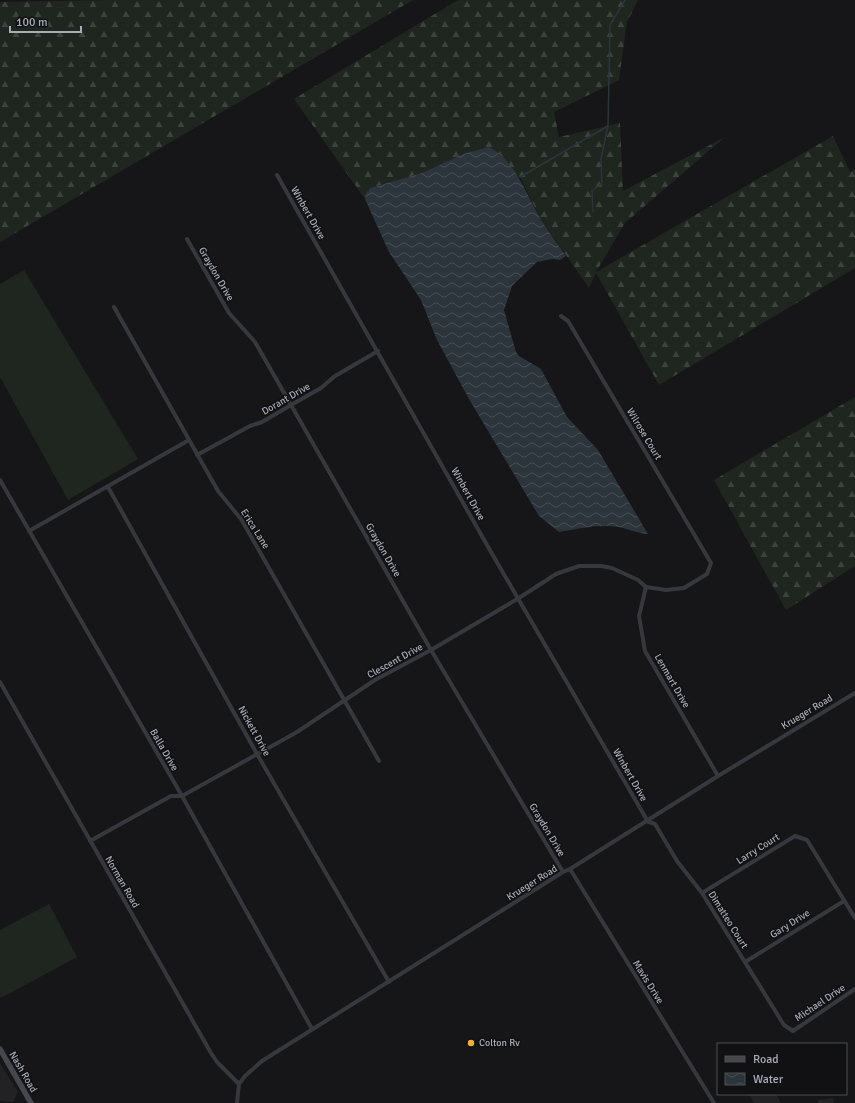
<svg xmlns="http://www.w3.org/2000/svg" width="855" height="1103" font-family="Signika,sans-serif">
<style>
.built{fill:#222225}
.grass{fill:#1e261f}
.forest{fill:url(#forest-firs)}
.water{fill:url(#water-waves)}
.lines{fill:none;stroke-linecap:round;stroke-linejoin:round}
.stream{stroke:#2c353c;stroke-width:1.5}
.minor{stroke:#37383d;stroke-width:4}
.secondary{stroke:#45474d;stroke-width:5.5}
.poi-dot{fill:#f2b134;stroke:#111113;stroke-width:1.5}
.labels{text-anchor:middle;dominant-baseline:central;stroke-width:3;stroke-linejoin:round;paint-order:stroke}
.street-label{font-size:10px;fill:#a8adb8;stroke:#111113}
.poi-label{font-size:10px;fill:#a8adb8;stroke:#111113;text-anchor:start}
</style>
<defs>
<pattern id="forest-firs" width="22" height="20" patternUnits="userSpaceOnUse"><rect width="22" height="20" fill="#1e261f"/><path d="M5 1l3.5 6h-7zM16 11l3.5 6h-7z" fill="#3c433d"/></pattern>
<pattern id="water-waves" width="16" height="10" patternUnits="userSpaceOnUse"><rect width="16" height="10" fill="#2c353c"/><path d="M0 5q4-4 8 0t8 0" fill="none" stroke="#485056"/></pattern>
</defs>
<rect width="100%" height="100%" fill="#161618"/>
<path class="built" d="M0 1063 18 1092 13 1102 0 1101Z
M749 1094H776L781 1103H754Z
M833 1098 834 1103H818V1100Z"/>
<path class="grass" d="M24 270 138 459 68 500 0 377V284Z
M49 904 77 957 1 998 0 996V930Z"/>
<path class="forest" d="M114 0H413L0 242V2Z
M458 0H638L627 22 619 80 554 112 559 137 620 123 623 191 725 137 625 223 596 272 833 136 850 172 855 169V268L659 385 596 273 589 288 540 218 520 177 463 154 422 173 370 188 365 199 294 99Z
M855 397V566L786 610 714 480Z"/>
<path class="water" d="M489 147C515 160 526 194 540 218 548 231 557 243 566 256L560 260 552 259 537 262 512 286 504 310 516 352 519 356 541 369 567 417 598 450 648 534C636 533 629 529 618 527 598 524 579 529 559 532L539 516 469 399 437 340 421 300 389 252 365 199 370 188 422 173 463 154Z"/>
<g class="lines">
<path class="stream" d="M520 177 608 126
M593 212 592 191 602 183 601 159 608 126 610 25 625 0"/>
<path class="minor" d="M277 175 491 552 647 820
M187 239 229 313 255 342 431 650 563 872
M114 307 218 491 241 519 379 761
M197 455 250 426 262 422 291 405 321 388 335 376 378 351
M0 480 182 796 312 1029
M108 487 257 754 389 982
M29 531 189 440
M646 587 639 616 645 651 718 776
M0 682 211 1053 217 1062 239 1084
M646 821 655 824 677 861 702 893 784 1025 793 1031 855 989
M90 841 171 796H182L297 732 375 680 431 650 519 598 556 574 579 566H601L612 568 638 580 646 587 666 590 684 588 707 574 711 563 568 321 561 316
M570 869 714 1103
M702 893 795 836 807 840 855 918
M745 962 844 901
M237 1103 239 1084 245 1076 262 1061 563 872 570 869 718 776 855 693"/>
<path class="secondary" d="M0 1049 31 1103"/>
</g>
<circle class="poi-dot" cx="471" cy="1043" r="4"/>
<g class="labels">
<g class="street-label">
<text transform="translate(308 213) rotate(60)">Winbert Drive</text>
<text transform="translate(216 274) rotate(60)">Graydon Drive</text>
<text transform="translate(286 399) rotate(-30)">Dorant Drive</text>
<text transform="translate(644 434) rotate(59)">Wilrose Court</text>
<text transform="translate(468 494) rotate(61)">Winbert Drive</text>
<text transform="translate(255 529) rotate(58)">Erica Lane</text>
<text transform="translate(383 550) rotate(60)">Graydon Drive</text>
<text transform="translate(395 661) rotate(-29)">Clescent Drive</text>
<text transform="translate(672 681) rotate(60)">Lenmart Drive</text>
<text transform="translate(807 712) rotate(-31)">Krueger Road</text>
<text transform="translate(254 731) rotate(61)">Nickett Drive</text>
<text transform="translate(164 750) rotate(60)">Balla Drive</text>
<text transform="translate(630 775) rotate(60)">Winbert Drive</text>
<text transform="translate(547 830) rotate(59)">Graydon Drive</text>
<text transform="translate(758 849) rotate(-32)">Larry Court</text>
<text transform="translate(122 882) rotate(60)">Norman Road</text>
<text transform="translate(532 883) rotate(-32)">Krueger Road</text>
<text transform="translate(728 920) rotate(58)">Dimatteo Court</text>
<text transform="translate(790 924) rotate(-32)">Gary Drive</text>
<text transform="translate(648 982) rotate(58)">Mavis Drive</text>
<text transform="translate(820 1003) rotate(-34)">Michael Drive</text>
<text transform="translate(23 1072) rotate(60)">Nash Road</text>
</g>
<g class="poi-label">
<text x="479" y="1043">Colton Rv</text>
</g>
</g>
<rect x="717" y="1043" width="130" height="52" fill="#111113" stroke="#4d4f55"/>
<rect x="725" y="1056" width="20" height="6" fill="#45474d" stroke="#4d4f55"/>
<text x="753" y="1063" font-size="12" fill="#a8adb8">Road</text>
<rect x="725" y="1073" width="20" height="12" fill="url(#water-waves)" stroke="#4d4f55"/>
<text x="753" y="1083" font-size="12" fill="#a8adb8">Water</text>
<path d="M10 26v6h71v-6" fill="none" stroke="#a8adb8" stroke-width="2"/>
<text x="16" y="26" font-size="12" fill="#a8adb8" stroke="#111113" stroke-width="3" paint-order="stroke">100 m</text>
</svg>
